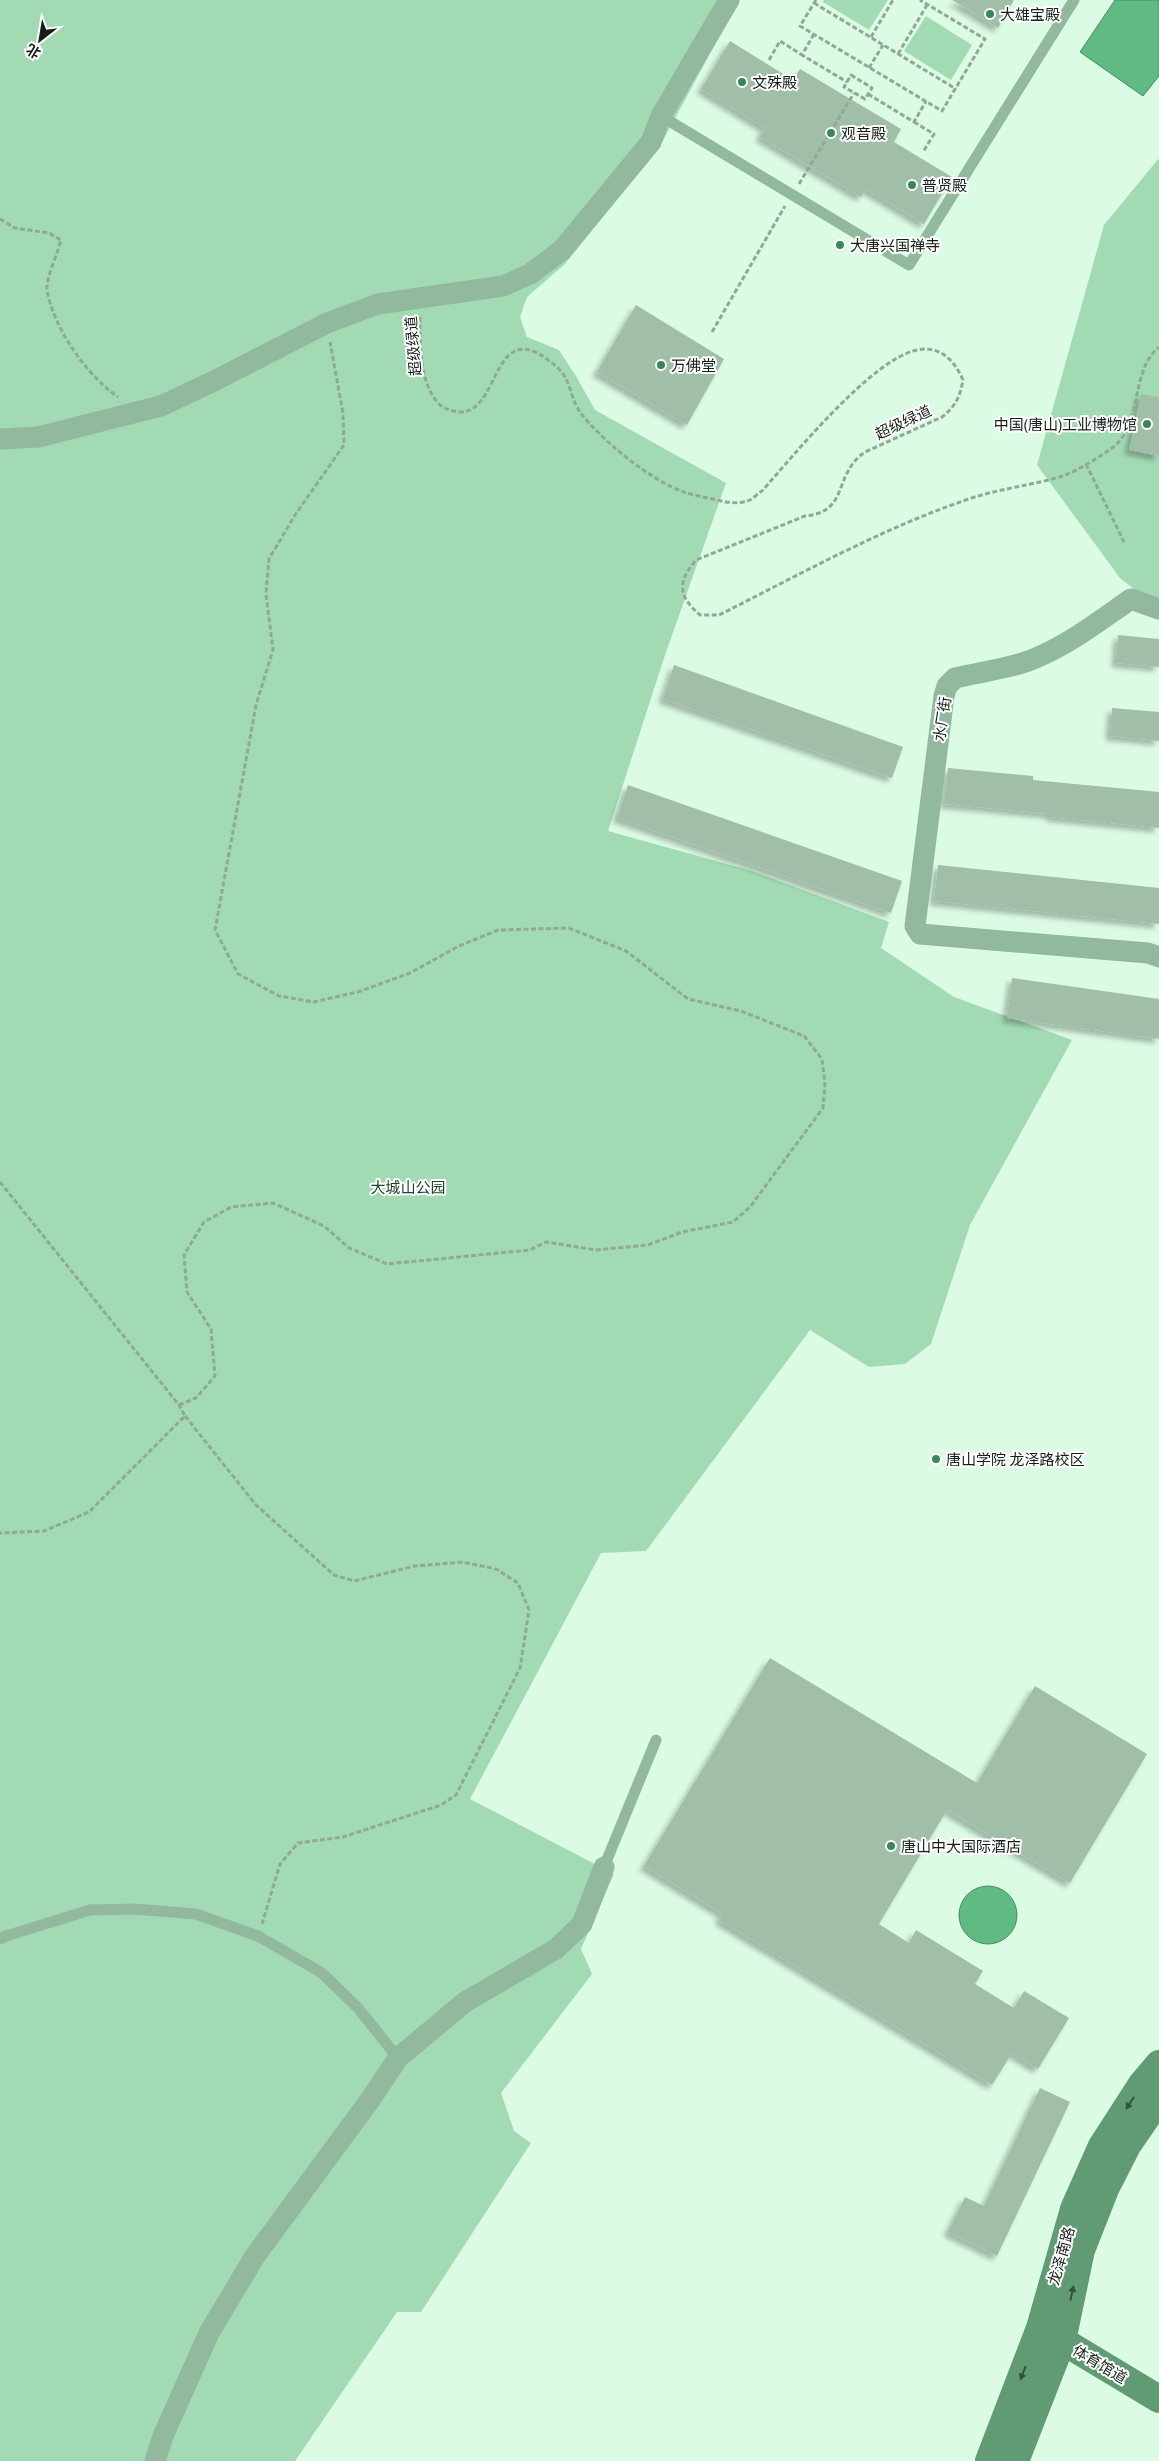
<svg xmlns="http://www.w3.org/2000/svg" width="1159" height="2461" font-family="'Archivo Narrow','Noto Sans SC',sans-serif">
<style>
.green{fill:#a2dbb3}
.water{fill:#5fbb81;stroke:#488c62}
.building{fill:#a1bea9;filter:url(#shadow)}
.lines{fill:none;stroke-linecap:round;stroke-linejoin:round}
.path{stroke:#91a898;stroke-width:3;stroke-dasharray:5 2.5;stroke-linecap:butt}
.lane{stroke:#92b89d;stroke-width:11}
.street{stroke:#92b89d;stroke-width:21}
.secondary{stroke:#619b74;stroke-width:28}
.oneway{fill:#33513d}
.poi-dot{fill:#388756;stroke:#fff;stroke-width:2}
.labels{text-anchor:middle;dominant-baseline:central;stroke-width:4;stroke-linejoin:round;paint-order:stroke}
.poi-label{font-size:15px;fill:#141f18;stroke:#fff;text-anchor:start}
.street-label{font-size:15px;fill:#141f18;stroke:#fff}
.park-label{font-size:15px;fill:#1b422a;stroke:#fff}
</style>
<defs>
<filter id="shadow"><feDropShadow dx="-4.5" dy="4.5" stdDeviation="2.5" flood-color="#0004"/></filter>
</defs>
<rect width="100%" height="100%" fill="#dcfbe5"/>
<path class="green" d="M0 0H739L660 146 565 264 527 297 520 317 527 337 559 350 576 376 595 410 726 483 665 655 608 831 752 871 889 922 881 948 954 997 1072 1040 970 1225 931 1344 905 1364 869 1367 810 1330 646 1551 601 1553 470 1799 614 1874 581 1949 592 1974 501 2093 514 2131 531 2143 421 2312H397L295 2461H0Z
M824 0H888L869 30 823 2Z
M926 16 972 45 951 80 904 51Z
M1159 158V601L1139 593 1120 578 1037 465 1104 225Z"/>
<path class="water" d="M1115 0H1159V76L1143 96 1080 52Z
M959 1915a29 29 0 1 1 58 0a29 29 0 1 1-58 0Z"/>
<path class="building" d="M952 0H1014L998 28Z
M730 41 793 80 800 69 901 129 894 142 952 177 924 224 866 189 861 197 760 137 765 128 701 89Z
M636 305 724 359 687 425 597 372Z
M1141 394 1159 397V456L1129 450Z
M1118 635 1159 639V667L1116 663Z
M674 665 903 747 892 778 663 699Z
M1112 708 1159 712V741L1110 736Z
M948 768 1033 776V780L1159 792V828L1051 817V814L944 804Z
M628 785 902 881 891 913 617 818Z
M938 865 1159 888V924L934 901Z
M1012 978 1159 999V1039L1007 1018Z
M770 1658 977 1783 1035 1686 1147 1754 1070 1883 947 1810 879 1924 909 1943 916 1930 983 1971 975 1984 1014 2008 1024 1991 1069 2018 1038 2069 1012 2053 992 2085 719 1920 723 1914 644 1866Z
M1040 2088 1070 2102 997 2256 948 2232 965 2197 984 2206Z"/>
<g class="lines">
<path class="path" d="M816 0 800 26 942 111 985 39 920 0
M814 3 956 89
M814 34 802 55 847 82
M871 37 893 0
M898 54 927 5
M769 60 780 41 802 55
M869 68 883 45
M851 75 872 88 865 99 844 87Z
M868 94 914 122 926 101
M914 122 934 134 923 152
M799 184 854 93
M0 219 15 228 49 233 61 240C58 252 46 279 47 289 52 326 87 376 118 397
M420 317C420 343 419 383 439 404 444 409 452 411 459 412 503 414 490 307 558 368 571 380 570 398 580 412 600 439 651 481 684 492 693 495 703 497 713 499 724 502 739 505 750 500 754 498 758 493 762 491 794 455 872 359 917 350 940 345 955 361 963 380 960 397 955 407 942 417L865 452C832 475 850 512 805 516L696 560C677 582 678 596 700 615H719C799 575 879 530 963 501 995 489 1030 486 1063 476 1079 470 1098 458 1112 448 1144 424 1129 372 1159 347
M712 332 785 206
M1086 464 1124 542
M0 1182 179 1405 185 1416 89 1512 44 1531 0 1533
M179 1405 196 1398 215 1376 211 1329 187 1292 184 1255 204 1222 231 1207 273 1203 324 1226 349 1248 387 1264 530 1250 546 1242 596 1250 648 1245 682 1232 733 1222 750 1207 823 1108 825 1084 822 1059 804 1036 741 1011 688 999 626 951 569 928 498 930 459 946 410 973 361 991 314 1002 279 996 238 974 215 930 256 705 273 650 266 594 269 559 295 515 344 445 343 413 330 342
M185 1416 256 1505 334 1575 354 1581 415 1566 463 1562 496 1569 518 1583 529 1610 520 1668 456 1795 441 1805 343 1837 298 1843 280 1864 262 1924"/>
<path class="lane" d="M661 116 909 265 1074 0
M604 1867 656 1740
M0 1939 6 1936 90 1910 134 1909 196 1914 258 1936 322 1973 358 2008 398 2058"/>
<path class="street" d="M0 439 38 437 161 406 214 381 327 323 378 304 503 286 530 274 562 250 651 142 661 116 729 0
M1159 609 1131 599C1099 621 1067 646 1031 660 1008 669 980 672 955 678L947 686 944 696 915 926 920 934 1148 953 1159 957
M155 2461 163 2436 209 2333 255 2256 370 2100 398 2058 465 2002 556 1949 582 1924 604 1867"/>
<path class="secondary" d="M1046 2331 1159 2399
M989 2461 1040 2328 1074 2209 1102 2146 1142 2084 1159 2064
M1015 2461 1062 2341 1081 2250 1105 2189 1128 2144 1159 2099"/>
</g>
<defs><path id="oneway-solid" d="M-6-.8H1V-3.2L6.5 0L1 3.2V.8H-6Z" transform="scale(1.25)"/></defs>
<g class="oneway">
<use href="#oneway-solid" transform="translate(1130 2103) rotate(123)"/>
<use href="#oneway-solid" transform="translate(1072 2293) rotate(-78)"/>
<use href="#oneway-solid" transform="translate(1023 2373) rotate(111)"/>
</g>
<g class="poi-dot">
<circle cx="990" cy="14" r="5"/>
<circle cx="742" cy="82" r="5"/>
<circle cx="831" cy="133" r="5"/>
<circle cx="912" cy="185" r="5"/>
<circle cx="840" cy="245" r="5"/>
<circle cx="661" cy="365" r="5"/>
<circle cx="1147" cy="424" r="5"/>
<circle cx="936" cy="1459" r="5"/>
<circle cx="891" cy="1846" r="5"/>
</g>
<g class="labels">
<g class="poi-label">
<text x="1000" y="14">大雄宝殿</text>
<text x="752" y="82">文殊殿</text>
<text x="841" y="133">观音殿</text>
<text x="922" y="185">普贤殿</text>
<text x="850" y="245">大唐兴国禅寺</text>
<text x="671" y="365">万佛堂</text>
<text x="1137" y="424" text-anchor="end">中国(唐山)工业博物馆</text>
<text x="946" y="1459">唐山学院 龙泽路校区</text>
<text x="901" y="1846">唐山中大国际酒店</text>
</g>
<g class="street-label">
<text transform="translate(413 346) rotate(-95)">超级绿道</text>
<text transform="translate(903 422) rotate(-25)">超级绿道</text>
<text transform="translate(942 719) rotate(-81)">水厂街</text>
<text transform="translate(1061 2256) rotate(-74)">龙泽南路</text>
<text transform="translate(1100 2364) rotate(31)">体育馆道</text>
</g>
<g class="park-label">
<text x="408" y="1187">大城山公园</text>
</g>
</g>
<g transform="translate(40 40) rotate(211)" stroke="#ffffff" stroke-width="4" paint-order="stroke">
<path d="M0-4L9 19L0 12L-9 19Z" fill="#141f18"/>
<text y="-8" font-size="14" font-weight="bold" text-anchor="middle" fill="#141f18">北</text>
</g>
</svg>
